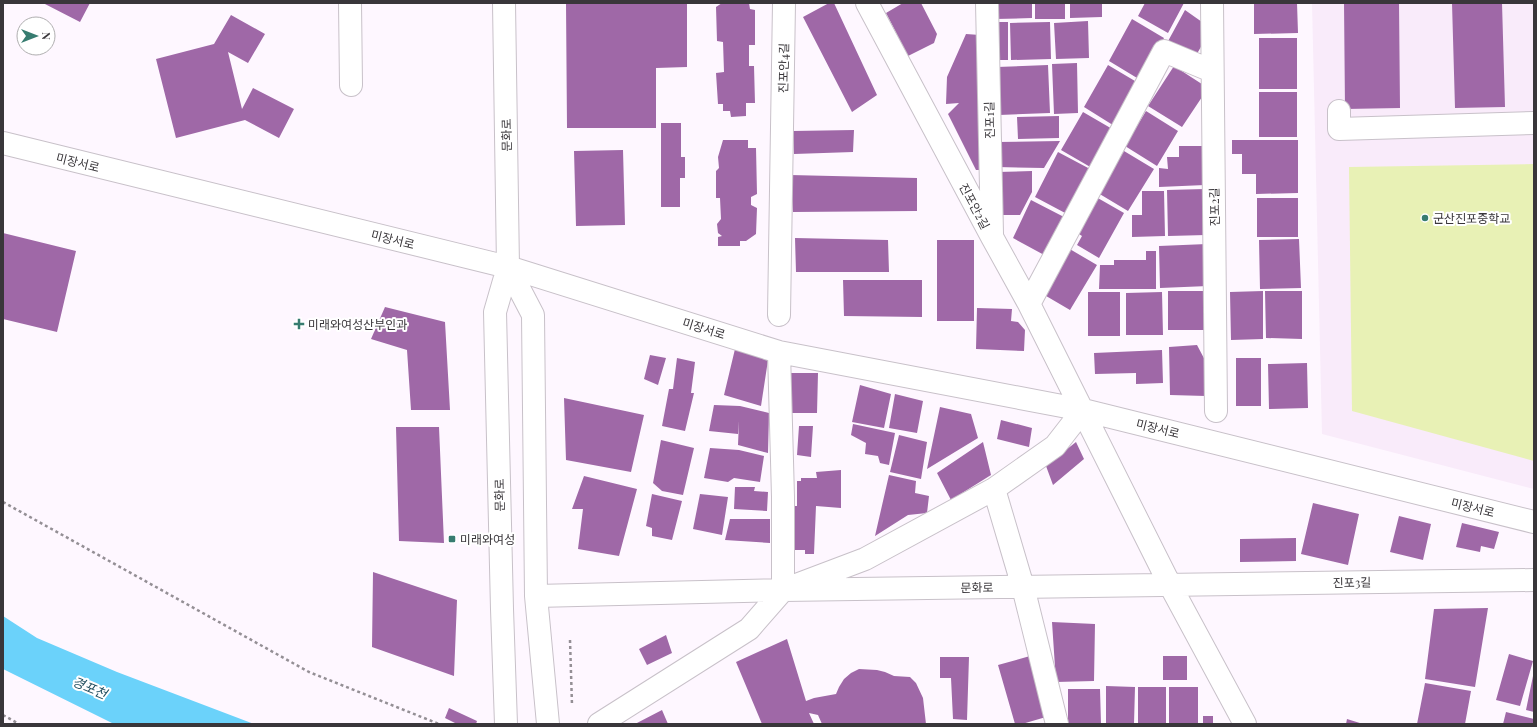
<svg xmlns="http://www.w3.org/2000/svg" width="1537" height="727" font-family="'Playfair Display','Noto Sans KR',serif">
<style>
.built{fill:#f9ebfa}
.green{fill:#e8f1b5}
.water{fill:#6bd2fa}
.building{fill:#9f68a7}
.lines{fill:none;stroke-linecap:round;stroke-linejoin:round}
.minor-casing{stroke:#c8c1c9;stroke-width:24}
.path{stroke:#948f95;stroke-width:2.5;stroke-dasharray:3 3;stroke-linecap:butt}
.minor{stroke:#fff;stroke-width:22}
.poi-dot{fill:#377c70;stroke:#fff;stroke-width:1.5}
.labels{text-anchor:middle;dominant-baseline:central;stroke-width:4;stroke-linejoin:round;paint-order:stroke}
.street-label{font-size:12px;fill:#39363a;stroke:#fff}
.poi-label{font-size:12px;fill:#39363a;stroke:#fff;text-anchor:start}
.water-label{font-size:13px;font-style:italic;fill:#224f60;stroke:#fff}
</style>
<rect width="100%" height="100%" fill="#fef7ff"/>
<path class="built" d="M1312 3H1534V489L1322 434Z"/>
<path class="green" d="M1534 164V461L1352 411 1349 167Z"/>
<path class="water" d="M3 616 37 638 117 672 254 724H114L3 669Z"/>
<path class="building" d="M43 3H90L80 22Z
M566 3H687V67L656 68V128H567Z
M722 3H749L750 9 755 10V45H749V66H754L755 103H746V116L731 117 730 111H723V104H718L716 73 724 72 723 42 717 41 716 7Z
M829 3H834L877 95 852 112 803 17Z
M903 3H921L937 34 934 43 908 56 886 13Z
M995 3H1032V18L995 19Z
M1035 3H1065V19H1035Z
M1070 3H1102V17L1070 18Z
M1145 3H1184L1168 33 1138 16Z
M1254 3H1297L1298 33 1254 34Z
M1344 3H1399L1400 108 1345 109Z
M1452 3H1502L1505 107 1455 108Z
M1185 10 1202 22V45L1194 59 1167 43Z
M231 15 265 34 248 63 228 52 242 109 253 88 294 109 279 138 245 120 176 138 156 59 214 44Z
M1132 19 1164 38 1142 81 1109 61Z
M1088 21 1089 58 1056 59 1054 23Z
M995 22H1008V60H996Z
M1050 22 1051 59 1011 60 1010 23Z
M966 34 980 35 983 170H976L948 114 959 103 946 104 947 77Z
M1259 38H1297V89H1259Z
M1077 63 1078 113 1054 114 1052 64Z
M1048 65 1050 113 999 115 997 67Z
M1108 65 1140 84 1116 127 1084 107Z
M1174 66 1208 88 1182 127 1148 106Z
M1259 92H1297V137H1259Z
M1146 111 1178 131 1157 166 1125 146Z
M1083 112 1114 130 1092 168 1061 150Z
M1059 116V138L1018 139 1017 117Z
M661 123H681V157H685V178H680V207H661Z
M854 130 853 152 794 154 793 131Z
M723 140H748V148H756L757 194 751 197V205L757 208 756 234 746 241H740V246H718V237L722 236 718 233 717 224 721 219 720 198H716V171L719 168 718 157Z
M1232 140H1298V193L1256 194V174H1242V154H1232Z
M1060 141 1044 168 997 167V142Z
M1179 146H1205V185L1159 187V168L1168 169 1167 157H1179Z
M623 150 625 225 576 226 574 151Z
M1124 151 1154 169 1128 211 1098 193Z
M1058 152 1090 169 1067 214 1035 197Z
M1032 171V192L1020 215H998L997 172Z
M790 175 917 178V211L793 212Z
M1205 189 1206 235 1168 236 1167 190Z
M1142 191H1164L1165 236 1132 237V215H1142Z
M1096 197 1124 213 1099 258 1077 245 1082 236 1076 232Z
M1257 198H1298V237H1257Z
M1031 200 1064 217 1046 256 1013 238Z
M3 233 76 251 57 332 3 319Z
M795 238 888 240 889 272H796Z
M1299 239 1301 288 1260 289 1259 240Z
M937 240H974V321H937Z
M1207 244 1208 286 1160 288 1159 246Z
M1068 248 1097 265 1070 310 1041 293Z
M1146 251H1156V289H1099L1100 265H1114V260H1146Z
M843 280H922V317L844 316Z
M1168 291H1206V330H1168Z
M1263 291V339L1231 340 1230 292Z
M1265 291H1302V339L1266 338Z
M1088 292H1120V336H1088Z
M1162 292 1163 335H1126V293Z
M385 307 445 322 450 410H411L407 350 371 339Z
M977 308 1012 309 1011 321 1018 322 1025 330 1024 351 976 349Z
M1197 345 1207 364 1206 396 1170 395 1169 347Z
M735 349 768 360 761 406 724 395Z
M1162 350 1163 383 1136 384V373L1095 374 1094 353Z
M650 355 666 358 658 385 644 379Z
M677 358 695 362 691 393H694L685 431 662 426 669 389H673Z
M1236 358H1261V406H1236Z
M1307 363 1308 408 1269 409 1268 364Z
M791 373H818L817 413H791Z
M860 385 891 394 884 428 852 422Z
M895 394 923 401 917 433 889 428Z
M564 398 644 415 631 472 566 460Z
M714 405 740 406 769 413 768 453 738 445 739 421 738 434 709 431Z
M940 407 971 414 978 438 927 469Z
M1001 420 1032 428 1029 447 997 439Z
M853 424 895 433 889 465 880 463 878 456 865 454 866 443 851 435Z
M799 426H813L811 457 797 455Z
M396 427H439L444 543 399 541Z
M899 435 927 442 921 479 890 472Z
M661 440 694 448 683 495 662 491 653 483Z
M983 442 991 475 951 500 937 473Z
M1076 442 1084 459 1053 485 1046 466Z
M710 448 739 450 764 456 760 482 734 478 728 482 704 478Z
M841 470V508L816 506 814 554H805V550H791L792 506H797V481H801V478H817L816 472Z
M889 475 916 481 915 493 929 496 927 513 908 515 875 536Z
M584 476 637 489 619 556 578 549 583 509H572Z
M735 487H755L754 491 768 492 767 511 734 509Z
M652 494 682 501 672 540 652 536V528L646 526Z
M700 494 728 497 722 535 693 529Z
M1313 503 1359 514 1348 565 1301 554Z
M1399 516 1431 524 1423 560 1390 552Z
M730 519H770V543L725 540Z
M1462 523 1499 532 1494 549 1481 546 1480 552 1456 547Z
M1296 538V561L1240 562V539Z
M373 572 457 600 454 676 372 647Z
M1488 608 1475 687 1425 679 1434 609Z
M1052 622 1095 624 1094 681 1056 682Z
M666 635 672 653 647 665 639 649Z
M787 639 806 701 814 698 836 694 839 687 844 679 851 673 859 669 877 670 885 672 894 676 910 677 916 683 923 698 926 724H822L818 715 809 713 814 724H762L736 662Z
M1509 654 1533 661 1520 706 1496 700Z
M1030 656 1046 717 1022 724H1015L998 665Z
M1163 656H1187V680H1163Z
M940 657H969L967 720 953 719 951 678H940Z
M1533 676H1534V712L1526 710Z
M1425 683 1471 691 1465 724H1417Z
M1106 686 1135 687 1134 724H1106Z
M1138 687H1166V724H1138Z
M1169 687H1198V724H1169Z
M1068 689H1100L1101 724H1068Z
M449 708 477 721 476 724H457L445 718Z
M662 710 668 724H635Z
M1506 712 1534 719 1533 724H1503Z
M1203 716H1213V724H1203Z
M1347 719 1363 724H1346Z"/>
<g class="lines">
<g class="minor-casing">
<path id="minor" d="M350 3 351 85
M504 3 508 267 495 312 502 609 506 724
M867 3 992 237 1029 304 1170 585 1245 724
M987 3 992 234
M1212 3 1216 411
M1339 111V129L1534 123
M3 143 508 267 779 352 1083 410 1534 522
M508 267 533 315 536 596 548 724
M1029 304 1164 51 1212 71
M779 315 784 3
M779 352 783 497V590
M994 489 1023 587 1057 724
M536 596 783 590 1534 580
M599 724 749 629 783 590 865 559 994 489 1055 446 1083 410"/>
</g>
<path class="path" d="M3 502 309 672 439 724
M570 640 572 705
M3 715 19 724"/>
<use href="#minor" class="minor"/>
</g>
<g class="poi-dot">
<circle cx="1425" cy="218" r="4"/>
<path d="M297 318h4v4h4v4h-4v4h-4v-4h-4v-4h4z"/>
<rect x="448" y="535" width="8" height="8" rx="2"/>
</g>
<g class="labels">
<g class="street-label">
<text transform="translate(783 68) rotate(-89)">진포안4길</text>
<text transform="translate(989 120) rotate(-91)">진포1길</text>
<text transform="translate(506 135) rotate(-91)">문화로</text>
<text transform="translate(78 162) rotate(14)">미장서로</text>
<text transform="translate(975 206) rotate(62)">진포안2길</text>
<text transform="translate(1214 207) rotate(-91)">진포2길</text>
<text transform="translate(393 239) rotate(14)">미장서로</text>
<text transform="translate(704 328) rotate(17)">미장서로</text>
<text transform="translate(1158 428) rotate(14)">미장서로</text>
<text transform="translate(499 495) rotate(-91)">문화로</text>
<text transform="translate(1473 507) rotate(14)">미장서로</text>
<text transform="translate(1352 582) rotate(-1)">진포3길</text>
<text transform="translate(977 587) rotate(-1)">문화로</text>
</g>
<g class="poi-label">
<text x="1433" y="218">군산진포중학교</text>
<text x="308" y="324">미래와여성산부인과</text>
<text x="460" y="539">미래와여성</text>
</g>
<g class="water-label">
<text transform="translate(90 687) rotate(23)">경포천</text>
</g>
</g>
<rect width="1537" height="727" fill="none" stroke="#39363a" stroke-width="8"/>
<g transform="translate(36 36) rotate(90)"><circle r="19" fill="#ffffff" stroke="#b0afb0"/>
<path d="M0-3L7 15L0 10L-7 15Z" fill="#377c70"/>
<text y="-6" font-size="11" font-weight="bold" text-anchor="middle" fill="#39363a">N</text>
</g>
</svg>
